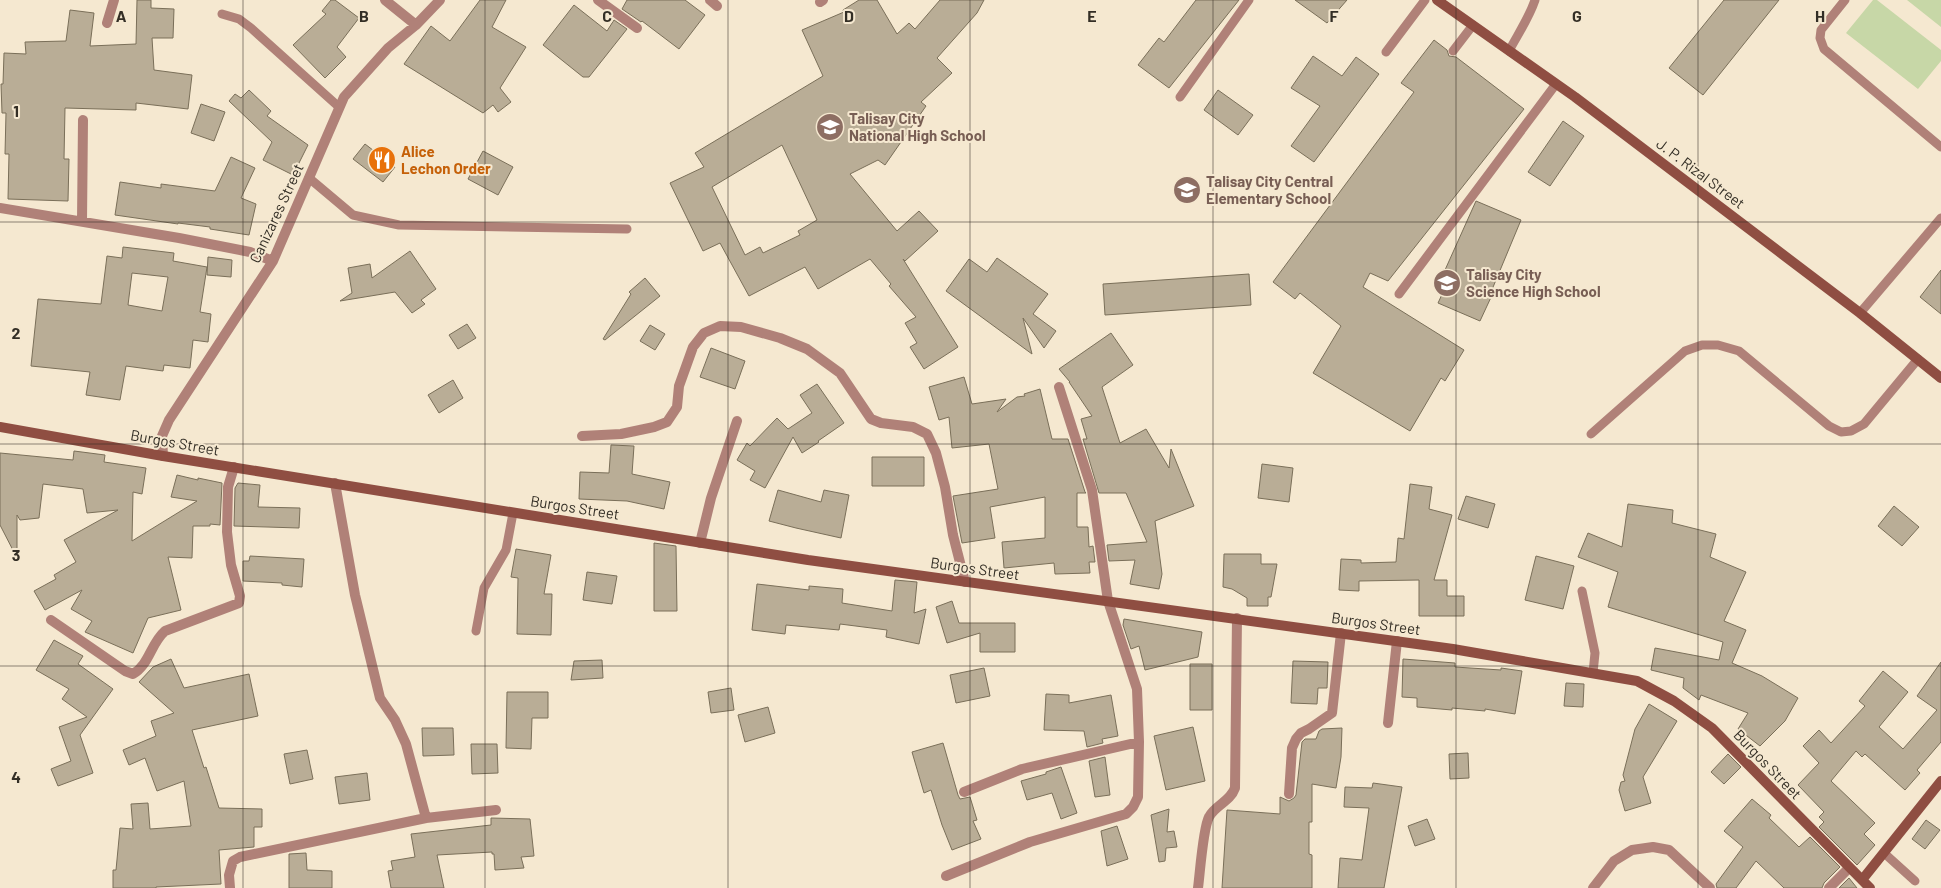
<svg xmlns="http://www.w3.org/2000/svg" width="1941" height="888" font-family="Barlow,sans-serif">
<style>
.green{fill:#c7d7a7}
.building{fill:#b9ad96;stroke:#7a6f59;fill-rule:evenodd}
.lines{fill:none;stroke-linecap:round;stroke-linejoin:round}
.lane{stroke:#b08178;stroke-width:9}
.street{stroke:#b08178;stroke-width:10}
.secondary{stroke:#8f4e42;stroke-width:10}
.grid{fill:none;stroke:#332e25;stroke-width:1;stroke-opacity:0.55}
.labels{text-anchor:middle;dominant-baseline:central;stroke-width:4;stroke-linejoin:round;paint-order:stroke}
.education-label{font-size:15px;font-weight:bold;fill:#785e54;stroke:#f5e8d0;text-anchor:start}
.food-label{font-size:15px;font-weight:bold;fill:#c56008;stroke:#f5e8d0;text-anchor:start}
.street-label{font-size:15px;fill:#332e25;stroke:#f5e8d0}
.grid-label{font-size:16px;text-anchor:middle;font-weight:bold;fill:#332e25;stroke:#f5e8d0;stroke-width:4;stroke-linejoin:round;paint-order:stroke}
</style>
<rect width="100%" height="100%" fill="#f5e8d0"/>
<path class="green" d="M1873 0H1877L1941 50V61L1918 89 1846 33Z
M1907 0H1941V27Z"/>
<path class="building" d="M137 0H151V8L174 9 173 38H152L154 70 192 75 188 109 136 103V110L65 108 64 159H69L68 201 8 199 9 154H5L6 113H2L1 84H3L4 53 26 54 25 42 66 41 70 10 94 13 90 46 136 44Z
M331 0H335L359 18 337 47 346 57 325 78 293 45 326 14 322 11Z
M480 0H506L492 27 526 47 500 88 511 102 498 112 493 105 483 113 404 64 431 26 450 41Z
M627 0H685L705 15 679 49 642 21 641 22 622 9Z
M859 0H877L897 34 909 23 915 29 940 0H984L977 13 937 58 952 73 921 102 926 106 885 165 878 160 850 174 897 231 919 211 938 231 905 261 903 259 958 347 924 369 910 347 917 343 905 323 916 317 889 286 891 284 870 259 818 289 805 267 749 296 720 243 703 251 670 183 704 167 695 153 823 76 802 30 844 12 843 10ZM782 145 817 220 798 231 800 235 763 253 760 247 745 255 712 187Z
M1196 0H1239L1169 88 1138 65 1159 38 1164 42Z
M1295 0H1347L1327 23Z
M1724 0H1779L1703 95 1669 68Z
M574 5 607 31 614 20 627 29 589 77H583L543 45Z
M1434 40 1447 50 1449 56 1456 57 1524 109 1388 281 1370 273 1363 287 1464 350 1445 381 1441 378 1410 431 1313 373 1341 326 1300 293 1295 299 1273 282 1414 92 1401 83Z
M1313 56 1342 76 1356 57 1379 74 1314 162 1291 146 1320 106 1291 88Z
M249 90 271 111 267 116 308 145 293 175 263 160 272 142 229 101 235 94 241 98Z
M1218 90 1253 115 1238 135 1204 110Z
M201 104 225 112 214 141 191 133Z
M1563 121 1584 136 1550 186 1528 172Z
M365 144 395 167 383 182 353 159Z
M483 151 513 167 498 195 468 179Z
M231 157 255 168 241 198 256 204 249 235 210 229V227L178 223V224L115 215 120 182 161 188V184L215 191Z
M1476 201 1521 220 1491 292 1493 293 1480 321 1438 303 1452 273 1445 270Z
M123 247 174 253 173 261 207 267 200 312 211 314 208 342 193 340 190 368 164 365 163 371 126 366 120 400 86 395 90 372 31 366 38 299 101 304 107 256 122 258ZM132 273 168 277 162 311 128 305Z
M410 251 436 289 421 300 425 304 412 313 395 292 340 301 352 293 348 268 370 264 372 278Z
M208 257 232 260 231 277 207 275Z
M997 258 1048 294 1033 314 1056 331 1044 348 1023 318 1032 354 946 291 969 259 987 272Z
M1941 270V314L1920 297Z
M1249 274 1251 305 1105 315 1103 284Z
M645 278 660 296 605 340 603 339 631 294 629 292Z
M467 324 476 338 458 349 449 335Z
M650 325 665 334 655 350 640 341Z
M1111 333 1133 365 1102 387 1120 443 1146 429 1169 468 1171 449 1194 506 1155 521 1162 574 1159 589 1130 584 1135 560 1109 561 1107 545 1147 542 1126 493H1099L1083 439H1087L1081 419 1092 416 1069 382H1070L1059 369Z
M711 348 745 361 735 389 700 377Z
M964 377 972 404 1006 399 997 412 1017 397 1025 396 1024 394 1040 389 1052 439H1068L1085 492 1086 493H1077V527H1088L1089 547 1093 546 1095 562H1089L1090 573 1055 574 1054 563 1004 568 1002 542 1045 538V497L990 507 995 538 962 543 953 496 998 489 989 444 952 448 949 417 939 420 929 387Z
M453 380 463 398 439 413 428 395Z
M817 384 844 423 818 441 819 442 802 453 793 437 765 488 750 480 755 471 737 460 747 443 750 446 777 418 788 429 812 413 800 395Z
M611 445 634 446 632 474 670 482 664 509 627 501 579 499 580 472 609 473Z
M74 451 105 455 104 462 146 468 142 494 133 492 132 541 197 501 171 497 177 475 198 480V478L222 483 220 525 210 524V526H193L192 558 168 557 181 610 148 618 133 653 85 632 92 621 71 609 82 590 45 610 34 591 56 579 54 575 76 562 64 540 118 510 87 513 83 489 43 484 39 518 20 520 17 515V558L0 525V453L73 460Z
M872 457H924V486H872Z
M1262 464 1293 468 1289 502 1258 498Z
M238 483 260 485 258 507 300 508 299 528 234 526 235 488Z
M1410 484 1432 487 1429 509 1452 515 1434 580H1447V596H1464V616H1419V580L1359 581V591L1339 590 1341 559 1361 560V563L1396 562 1398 538 1404 539Z
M778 490 821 502 824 490 849 495 841 538 796 528 769 521Z
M1466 496 1495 504 1488 528 1458 519Z
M1628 504 1673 510 1672 523 1716 534 1710 557 1746 572 1724 621 1746 630 1732 663 1762 676 1798 698 1785 721 1760 746 1738 729 1748 713 1701 695 1699 700 1683 688 1684 678 1651 670 1655 648 1719 660 1723 642 1608 607 1618 572 1578 557 1588 533 1622 547Z
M1894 506 1919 527 1902 546 1878 526Z
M654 543 676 546 677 611H654Z
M516 549 551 555 544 594H552L551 635 517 634 518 578 511 577Z
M1224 554H1261V564H1277L1271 597H1268V606H1247V598L1232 589 1223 587Z
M250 556 304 559 302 587 282 585V583L243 581V561H249Z
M1536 556 1574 566 1563 609 1525 600Z
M587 572 617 576 612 604 583 600Z
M895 580 917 582 914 613 926 609 919 644 886 637 887 630 840 624 839 630 786 625 785 634 752 630 757 584 809 590V586L843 589 842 603 892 611Z
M952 601 959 623H1015V652H980V633L947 643 936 607Z
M1124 619 1202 632 1198 657 1145 670 1139 646 1131 649 1123 625Z
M54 640 83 656 78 664 113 689 80 735 93 773 58 786 51 769 71 761 59 727 87 717 62 699 69 689 36 670Z
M171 659 184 688 249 674 258 716 192 730 204 768 206 767 219 808 262 809V827H254V847L219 850 221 884 156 887V888H113V870H116L120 828 133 829 131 804 148 803 150 829 191 826 184 781 157 791 145 758 129 765 123 750 156 736 151 721 174 713 139 682 153 667Z
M1403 659 1455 663V667L1501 670V668L1522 671 1515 714 1485 709V711L1452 708V710L1417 707V698L1402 697Z
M602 660 603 678 571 680 574 661Z
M1293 661 1328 662 1327 688H1318L1317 704 1291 703Z
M1941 662V742L1917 770 1920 773 1905 790 1865 754 1862 757 1856 751 1831 781 1875 823 1864 834 1875 845 1857 865 1819 827 1824 822 1819 817 1824 812 1798 785 1819 763 1803 746 1819 730 1831 743 1865 706 1859 701 1883 671 1908 692 1879 727 1903 749 1937 710 1917 696Z
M1190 664H1212V710H1190Z
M984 668 990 696 956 703 950 675Z
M1566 683 1584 684 1583 707 1564 706Z
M731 688 734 710 711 713 708 692Z
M507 692H548V718H532L531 749 506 748Z
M1046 694 1069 695V703L1111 695 1118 736 1102 739 1103 743 1087 747 1084 731 1044 730Z
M1649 704 1677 721 1643 777 1651 803 1625 811 1619 790 1621 782 1625 781 1623 775 1635 729Z
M768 707 775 733 745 742 738 715Z
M1193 727 1205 781 1166 790 1154 736Z
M422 728H453L454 755 423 756Z
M1342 728 1341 757 1336 788 1312 784V822H1309V854L1312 855V888H1222L1227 810 1280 814V797L1289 801 1294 798 1296 795 1302 742 1305 739H1316L1319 731 1322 729Z
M943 743 958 795 960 799 970 797 977 820 973 821 981 839 952 850 942 825 931 790 924 793 912 752Z
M471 744H497L498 773 472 774Z
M307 750 313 779 290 784 284 754Z
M1468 753 1469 778 1450 779 1449 754Z
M1728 754 1741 767 1724 784 1711 772Z
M1105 757 1110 795 1095 797 1089 761Z
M1061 767 1077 813 1061 819 1052 793 1027 800 1021 781 1046 774V772Z
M367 773 370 800 339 804 335 777Z
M1373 783 1402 787 1384 888H1338L1340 858 1362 860 1369 808 1344 807 1345 787 1372 788Z
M1752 799 1771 815 1769 818 1799 847 1810 837 1840 867 1824 883 1822 888H1784L1756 861 1736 888H1717L1716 884 1743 847 1724 831Z
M1169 809 1167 832 1174 831 1177 847 1166 848 1165 861 1159 862 1151 815Z
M491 818 530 819 534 856 521 857 524 868 495 870 494 854H492V852L437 855 444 888H391L388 871 393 870 391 861 415 857 411 834 491 825Z
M1427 819 1435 839 1415 846 1408 826Z
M1926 820 1940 830 1925 849 1912 839Z
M1117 826 1128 859 1107 866 1101 831Z
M306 853 307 870 332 871V888H289V854Z
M1849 878 1857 888H1839Z"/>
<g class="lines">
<path class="lane" d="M1845 0 1821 30 1820 38 1824 49 1941 147
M222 14 239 19 251 28 339 107
M1453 51 1473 25
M1509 51C1518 34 1529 18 1535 0
M1386 52 1425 0
M1180 97 1249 0
M309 178 353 215 399 225 627 229
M1399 294 1556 84
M1860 313 1941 218
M1591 434 1685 351 1702 345H1718L1739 351 1829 426 1841 432 1851 431 1864 424 1918 359
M1582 591 1595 653 1593 673
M476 631 484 588 506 550 513 513
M1884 853 1915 881"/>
<path class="street" d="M385 0 416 25
M598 0 637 28
M710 0 717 6
M820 2 823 0
M107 23 114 0
M0 208 179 238 250 252 273 261
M82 221 83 120
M582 436 621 434 654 427 667 422 677 407 679 386 693 347 704 333 720 326 741 327 780 338 807 349 840 373 871 419 881 423 913 427 927 434 936 453 945 487 953 535 965 582
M163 456 162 436 169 420 273 261 344 97 388 48 416 25 440 0
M335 483 355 595 380 698 395 720 406 744 426 818
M700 543 711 498 737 421
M51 620 125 671 133 674C149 665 151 643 165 631L239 603 240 596 231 565 227 532 228 487 234 467
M1388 723 1397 641
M964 792 1022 769 1139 742
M1289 794 1292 748 1296 739 1301 733 1309 729 1332 713 1341 633
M946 876 1030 842 1126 814 1133 807 1138 797 1139 742 1137 689 1108 601 1092 490 1059 387
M230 888 229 875 233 861 240 857 426 818 496 810
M1198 888C1200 873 1203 828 1209 817 1215 805 1230 802 1235 788L1237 618
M1593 888 1614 861 1632 850 1653 847 1669 850 1710 888
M1829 888 1849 868"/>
<path class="secondary" d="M1437 0 1575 97 1860 313 1941 378
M0 427 163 456 808 560 1453 649 1637 681 1674 701 1712 728 1870 888
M1862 880 1941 781"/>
</g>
<path class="grid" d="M243 0V888M485 0V888M728 0V888M970 0V888M1213 0V888M1456 0V888M1698 0V888M0 222H1941M0 444H1941M0 666H1941"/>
<defs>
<g id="school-disc" transform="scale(1.4375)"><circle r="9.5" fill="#8d6e63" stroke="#f5e8d0"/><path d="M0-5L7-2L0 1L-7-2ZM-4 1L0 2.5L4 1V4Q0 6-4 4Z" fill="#fff"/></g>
<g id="restaurant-disc" transform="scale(1.4375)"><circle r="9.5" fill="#e8710a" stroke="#f5e8d0"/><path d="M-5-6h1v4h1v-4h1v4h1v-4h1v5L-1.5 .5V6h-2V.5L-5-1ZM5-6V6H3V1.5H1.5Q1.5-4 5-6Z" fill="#fff"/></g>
</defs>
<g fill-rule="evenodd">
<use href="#school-disc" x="830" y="127"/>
<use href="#restaurant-disc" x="382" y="160"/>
<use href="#school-disc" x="1187" y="190"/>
<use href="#school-disc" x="1447" y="283"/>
</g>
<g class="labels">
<g class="education-label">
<text x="849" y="118">Talisay City<tspan x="849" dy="17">National High School</tspan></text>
<text x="1206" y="181">Talisay City Central<tspan x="1206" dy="17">Elementary School</tspan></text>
<text x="1466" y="274">Talisay City<tspan x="1466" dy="17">Science High School</tspan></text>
</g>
<g class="food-label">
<text x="401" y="151">Alice<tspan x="401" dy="17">Lechon Order</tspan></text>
</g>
<g class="street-label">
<text transform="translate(1701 173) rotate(37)">J. P. Rizal Street</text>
<text transform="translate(276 213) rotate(-65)">Canizares Street</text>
<text transform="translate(175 442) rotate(10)">Burgos Street</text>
<text transform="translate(575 507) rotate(9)">Burgos Street</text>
<text transform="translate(975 568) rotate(8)">Burgos Street</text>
<text transform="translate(1376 623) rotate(8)">Burgos Street</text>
<text transform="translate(1768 764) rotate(46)">Burgos Street</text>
</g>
</g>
<g class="grid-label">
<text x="121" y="22">A</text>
<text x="364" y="22">B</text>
<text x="607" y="22">C</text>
<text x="849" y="22">D</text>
<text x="1092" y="22">E</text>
<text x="1334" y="22">F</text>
<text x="1577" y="22">G</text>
<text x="1820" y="22">H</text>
<text x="16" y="117">1</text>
<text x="16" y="339">2</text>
<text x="16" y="561">3</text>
<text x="16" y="783">4</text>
</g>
</svg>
